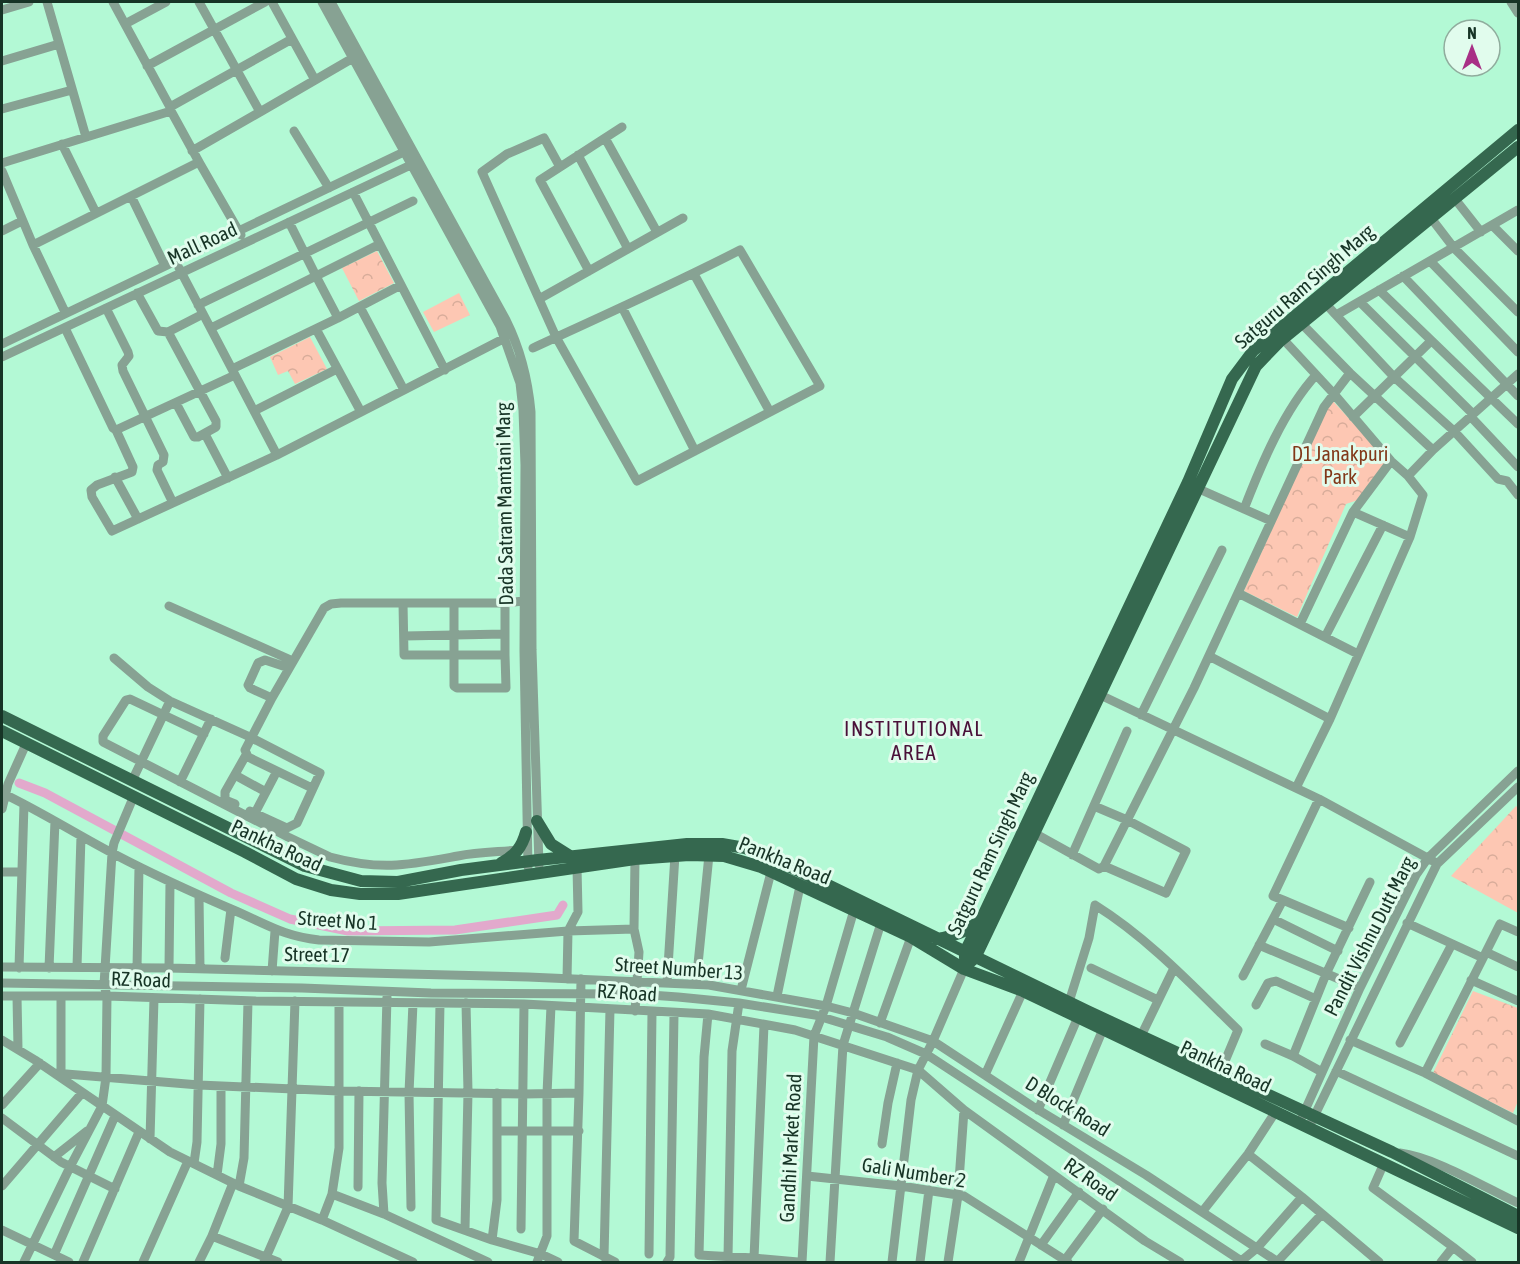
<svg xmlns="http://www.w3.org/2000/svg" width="1520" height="1264" font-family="'Asap Condensed',sans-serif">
  <defs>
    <pattern id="park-crowns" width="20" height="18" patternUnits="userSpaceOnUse" patternTransform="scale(1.5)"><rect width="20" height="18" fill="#fdc7b3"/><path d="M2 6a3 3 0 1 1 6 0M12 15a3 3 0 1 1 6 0" fill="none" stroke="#d8ac9a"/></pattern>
  </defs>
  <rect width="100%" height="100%" fill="#b3f9d5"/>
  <path fill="url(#park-crowns)" d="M377,251l17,32 -35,18 -17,-33z
    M459,293l11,22 -36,17 -11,-20z
    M310,337l17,32 -32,15 -7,-13 -10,4 -8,-18z
    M1333,401l54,59 -29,40 -12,4 -49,113 -53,-26 82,-182z
    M1516,806l2,2v105l-67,-37z
    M1473,991l45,17v93l-5,12 -80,-40z"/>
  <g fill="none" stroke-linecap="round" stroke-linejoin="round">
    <path stroke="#e2a9cc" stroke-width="9" d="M19,783l26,10 186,100 59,26 58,12 107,-1 102,-15 6,-10"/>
    <path stroke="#87a293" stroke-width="9" d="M47,2l39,135
      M113,2l57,105
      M272,2l43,78
      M322,2l178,324 20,57 3,27 2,55 -1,186 4,216
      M331,2l175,318c15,30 22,59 25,92l1,238 7,215
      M1511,2l7,11
      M2,10l27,-8
      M125,24l41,-22
      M2,61l57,-17
      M147,66l118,-64
      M2,109l70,-19
      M171,111l-1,-4 122,-68
      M260,112l93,-54
      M294,131l35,57
      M605,138l52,94
      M62,144l34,69
      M192,151l68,-39 -61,-110
      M578,155l50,94
      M199,162l42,73
      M2,163l169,-52 28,51 -166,83 -31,-74
      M353,192l92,178
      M131,196l34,70
      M1455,199l26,33
      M1431,218l23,30 64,64
      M289,222l27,54 64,-32
      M1492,225l26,26
      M2,231l20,-10
      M33,245l32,67
      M1430,261l88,91
      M179,268l98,187
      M589,271l-49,-91 82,-53
      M694,274l76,138
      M1403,276l115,120
      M1379,290l139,134
      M137,293l21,38 10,1 35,-18
      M539,299l144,-81
      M1360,302l113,112
      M1326,304l9,10h3l180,-104
      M198,305l215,-104
      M360,307l44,83 101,-52
      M622,307l73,144
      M106,308l22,44 1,4 -7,9 1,6 41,84 -1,7 -5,3 -1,5 16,33
      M1335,314l59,63 60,54 44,48 9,2 11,14
      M1302,324l48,49 83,77
      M65,328l48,100 3,2 17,37 -1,5 -35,13 -6,5 1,7 20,34 165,-76 127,-65
      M211,328l105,-52 22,42 63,-33
      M316,329l45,83
      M168,332l48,89v6l-18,10h-4l-18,-34
      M1283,339l51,55 57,67 17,15 15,19 -13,42 -80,182 -34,69
      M2,344l406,-194
      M533,348c69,-32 139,-63 207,-98l80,136 -183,95 -81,-144 -74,-165 25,-18 37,-16 16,29
      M2,357l413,-194
      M232,369l106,-51
      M254,411l83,-42
      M1353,417l78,-76
      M1471,417l47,50
      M116,430l119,-55
      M205,434l23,44
      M1408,476l25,-26 85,-76
      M115,477l23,42
      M1199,489l72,32
      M1244,509c17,-44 40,-99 72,-134
      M1353,512l57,25
      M1238,593l120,61
      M403,603l1,52h101v-52
      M454,603v83l3,2h49l-1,-33
      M169,606l124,55
      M1300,624l53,-112 38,-51
      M404,636l101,-2
      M1325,637l58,-112
      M1209,656l121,63
      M114,658l34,29 22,14 80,36 70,36 -23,50 -10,5 -37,-17
      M1094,692l225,107 114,62
      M272,698l-22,-10 -2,-3 10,-22 7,-3 24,8
      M1141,715l81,-165
      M204,734l-74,-35 -4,1 -23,36v6l185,95 42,20c52,14 78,8 128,-1 20,-4 40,-4 60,-6
      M235,775l31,17
      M132,781l38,-80
      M180,782l31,-63
      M312,788l-64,-31 -3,-7 27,-52 52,-90 7,-4 10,-1h164l18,-2
      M2,793c38,18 74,41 112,61 40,21 82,40 124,58 30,13 46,24 81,28l110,2 139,-11 66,-2 1,-70
      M235,804l-10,-4v-8l21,-37
      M2,809l6,-25 18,-40
      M255,813l22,-42
      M1034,833l65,36 5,-3 62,27 20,-42 -59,-31 -33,-14
      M1072,855l55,-124
      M1104,866l90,-178 130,-281 26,-34
      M2,872h20
      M199,896l1,73
      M1283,900l66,28
      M1273,919l65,32
      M1407,923l76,35 17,-34 18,8
      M634,929l5,23 -4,59
      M1259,945l101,43
      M1486,952l32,15
      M225,958l6,-49
      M2,967l167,1 359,9 181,8 117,21 27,7 80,28 99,65 114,69 132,87
      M77,967l4,-131
      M19,968l5,-164
      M49,968l6,-147
      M137,968l2,-101
      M169,968l1,-86
      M1091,968l67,32
      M272,971l3,-40
      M1243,976l40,-76 -10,-4 46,-97
      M567,979l1,-48 10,-19 -1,-45
      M1471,980l47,21
      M2,983l300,5 129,5 205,1 42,3 61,6 76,12 72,22 39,17 317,208
      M667,983l8,-128
      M696,984l13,-129
      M741,990l30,-118
      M2,996h105l149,5 268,3 184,10 87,16 123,40 46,40 181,131 35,21
      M17,996l1,53
      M61,996v78
      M777,996l23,-110
      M1069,1002l20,-64 6,-33c53,33 98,81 143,125l-18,43
      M440,1003l-4,217 56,20 49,14 17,8
      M1256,1005l12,-22 8,-2 40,18
      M708,1014l-4,43 -5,198 55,3
      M880,1023l31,-86
      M764,1025l-10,233 44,4
      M1141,1036l33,-68
      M2,1040l33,20 135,92 69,34 83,34 91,42
      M1350,1040l75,33 93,48
      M1400,1043l52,-99
      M1265,1044l28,12 29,16
      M1293,1056l33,-82 44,-92
      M1336,1071l182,85
      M54,1073l145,12 140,6 185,3 55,-1 -5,148 41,21
      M1425,1073l58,-115
      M985,1075l38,-84
      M579,1093l2,-114
      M2,1105l38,-42
      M1038,1110l40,-93
      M1302,1117l58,-129 56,-113 12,-17 90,-87
      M2,1118l59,44 54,27
      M1063,1125l40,-96
      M1309,1127l128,-263 81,-77
      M497,1131h82
      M150,1139l4,-141
      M882,1144l6,-41 9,-40
      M1400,1153c34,4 86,35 118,50
      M1248,1154l54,43 77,65
      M54,1157l33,-26
      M194,1163l3,-21 3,-143
      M1386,1165l-2,-2 -11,25 80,59 -12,15
      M217,1175l4,-31v-58
      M807,1176l94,10 63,10 104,66
      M2,1186l80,-93
      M239,1186l5,-28 4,-157
      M358,1187l1,-96
      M332,1194l52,20 104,48
      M411,1207l-2,-114 4,-90
      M1202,1212l46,-58 28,-43
      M384,1214l-2,-31 5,-186
      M322,1220l10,-26 7,-46v-146
      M465,1229l3,-137 -2,-89
      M521,1229l3,-225
      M2,1230l67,32
      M212,1236l21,-53
      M492,1240l5,-40v-107
      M1041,1245l38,-53
      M1453,1247l19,15
      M649,1254l3,-242
      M54,1255l61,-139
      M604,1257l6,-248
      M728,1257l4,-206 7,-48
      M1065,1260l38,-51
      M24,1262l46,-95 32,-61 4,-29 1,-81 -3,-11 8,-132 2,-10 19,-45
      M83,1262l56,-130
      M143,1262l45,-101
      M199,1262l13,-26 66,26
      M264,1262l24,-55 7,-206
      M537,1262l10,-26v-142l4,-88
      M667,1262l3,-5 4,-243
      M802,1262l12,-226 12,-30 28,-96
      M830,1262l13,-217 38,-122
      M892,1262l19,-162 7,-30 15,-29 31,-72
      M920,1262l9,-72
      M948,1262l10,-67 6,-85
      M1019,1262l35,-87
      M1240,1262l17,-14 45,-51
      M1277,1262l45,-48"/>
    <path stroke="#35684f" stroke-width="12" d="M2,716l303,150 56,15 37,1 63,-12 77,-10 149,-16h35l23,4 23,8 319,155 305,141 126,64
      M2,731l243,121 51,27 35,11 29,4h38l237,-35 54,-4 35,1 37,11 150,70 53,32 59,22 495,237
      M537,821l14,23 19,12
      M501,863c14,-7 21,-16 25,-31
      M937,939c17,-3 29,-7 42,-18
      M965,958v-6l16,-32 207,-438 44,-103 21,-28 265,-221
      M969,963l6,-5 281,-592 24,-25 238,-194"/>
  </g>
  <g text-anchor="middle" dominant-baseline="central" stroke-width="6" stroke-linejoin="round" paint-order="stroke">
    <g font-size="20" fill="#173426" stroke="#e1fced">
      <text transform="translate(202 243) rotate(-25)">Mall Road</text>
      <text transform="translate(1304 286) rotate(-41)">Satguru Ram Singh Marg</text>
      <text transform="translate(504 504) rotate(-91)">Dada Satram Mamtani Marg</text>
      <text transform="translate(277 845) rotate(25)">Pankha Road</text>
      <text transform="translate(990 853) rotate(-65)">Satguru Ram Singh Marg</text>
      <text transform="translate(785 860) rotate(22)">Pankha Road</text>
      <text transform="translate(338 920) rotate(4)">Street No 1</text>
      <text transform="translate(1369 936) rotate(-63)">Pandit Vishnu Dutt Marg</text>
      <text transform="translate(317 954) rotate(1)">Street 17</text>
      <text transform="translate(679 968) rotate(4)">Street Number 13</text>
      <text transform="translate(141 979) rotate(2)">RZ Road</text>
      <text transform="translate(627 992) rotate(4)">RZ Road</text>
      <text transform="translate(1226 1066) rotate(25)">Pankha Road</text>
      <text transform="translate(1068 1106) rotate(32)">D Block Road</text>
      <text transform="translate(790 1148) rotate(-87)">Gandhi Market Road</text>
      <text transform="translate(914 1172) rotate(9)">Gali Number 2</text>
      <text transform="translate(1091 1179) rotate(35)">RZ Road</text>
    </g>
    <g font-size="20" fill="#823819" stroke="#e1fced">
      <text x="1340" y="453">D1 Janakpuri<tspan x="1340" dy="23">Park</tspan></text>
    </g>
    <g font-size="21" letter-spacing="1.5" fill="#4a1039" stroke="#e1fced">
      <text x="914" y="728">INSTITUTIONAL<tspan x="914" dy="24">AREA</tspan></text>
    </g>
  </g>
  <rect width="1520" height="1264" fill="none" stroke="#173426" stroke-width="6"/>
  <g transform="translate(1472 48)"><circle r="28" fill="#e1fced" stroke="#90ac9d" stroke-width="1.5"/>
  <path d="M0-4.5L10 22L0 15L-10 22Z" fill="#a83086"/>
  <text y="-9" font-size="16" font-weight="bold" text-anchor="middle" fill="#173426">N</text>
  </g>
</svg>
